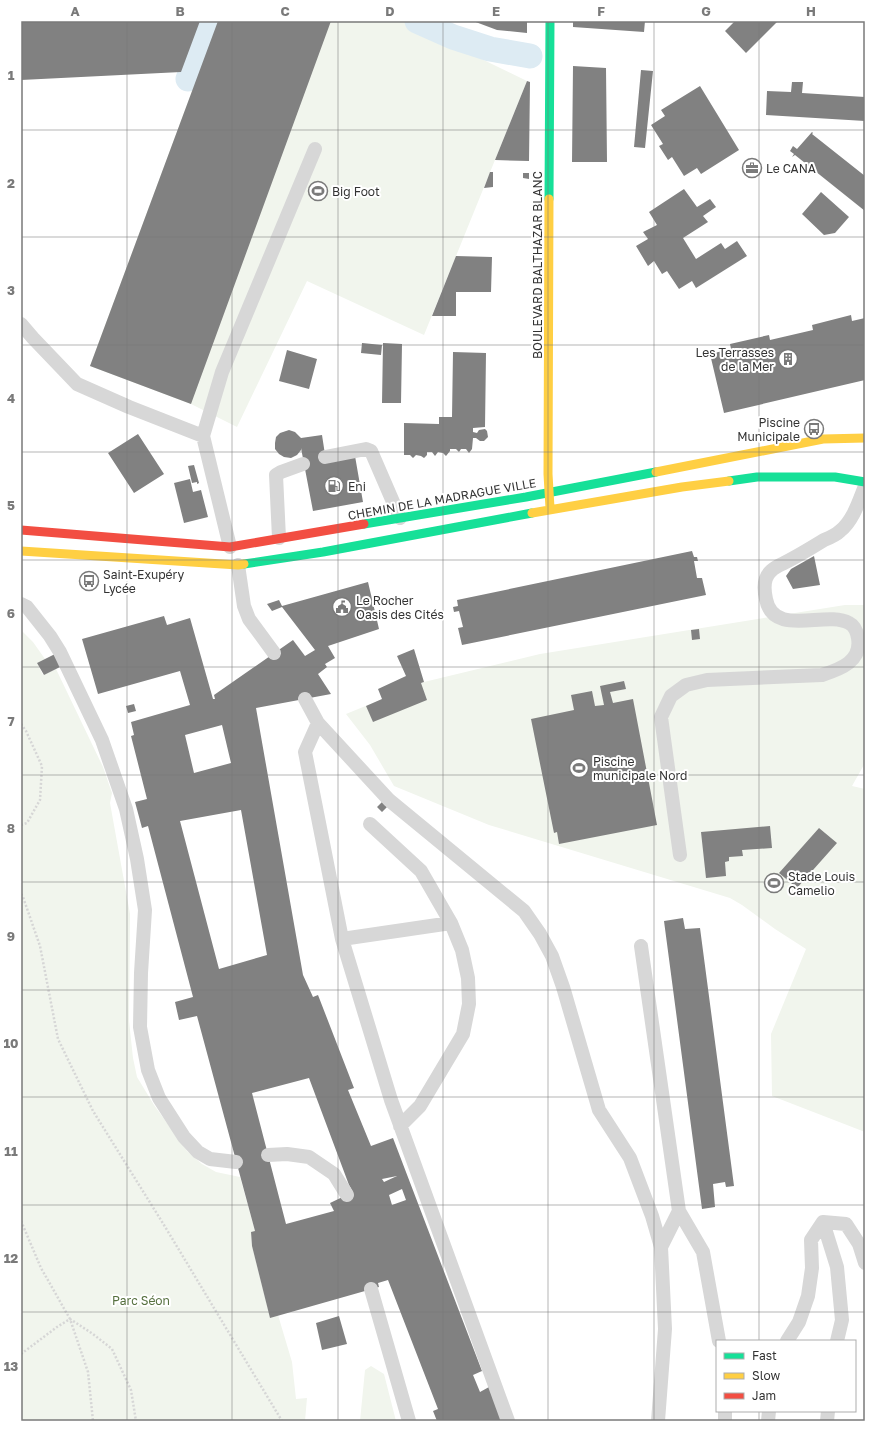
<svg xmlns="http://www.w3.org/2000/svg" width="886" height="1442" font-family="'Golos Text',sans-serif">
  <rect width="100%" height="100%" fill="#fff"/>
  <path fill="#f1f5ed" d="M218,21h185l124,60 -103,254 -117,-54 -70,146 -46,-23 -101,-38z
    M845,605h20v158l-13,23 13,3v343l-93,-36 -1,-62 35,-85 -31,-20 -33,-24 -12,-7 -241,-73 -95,-39 -24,-41 -24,-31 78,-32 116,-28z
    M21,630l12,12 12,17 -8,4 6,12 13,-6 47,98 9,26 -2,10 20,111 -1,107 4,37 4,19 17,28 33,46 15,13 14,8 24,5 15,54 -4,2 1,13 18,71 8,-2 14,47 4,37 11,-1 -2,23h-284z
    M371,1366l13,8 12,47h-36l5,-51z"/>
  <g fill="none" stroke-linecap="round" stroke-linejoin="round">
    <path stroke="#ddebf3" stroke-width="25" d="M417,21l36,16 37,12 40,7
      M188,79l21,-58"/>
  </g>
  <path fill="#818181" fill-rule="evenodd" d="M21,21h179l-19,51 -160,8z
    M218,21h113l-140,383 -101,-38z
    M473,21h54v12l-30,-3z
    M573,21h72l-1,11 -71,-5z
    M735,21h43l-32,32 -21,-22z
    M573,66l33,2 1,94h-35z
    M641,70l12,1 -8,77 -11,-1z
    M527,81l3,1 -1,79 -34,-1z
    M792,82h11l-1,11 63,4v24l-99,-6 1,-24 24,1z
    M700,86l39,64 -38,24 -4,-6 -13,8 -12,-19 -4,3 -9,-14 4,-2 -12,-19 14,-9 -4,-6z
    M812,132l1,1 -1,1 53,42v35l-70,-56 -3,2 2,-3 -4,-3 3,-5 4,3z
    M490,172h3v15l-9,1z
    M523,173h6v6l-6,-1z
    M684,189l13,18 13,-8 6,8 -13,9 5,6 -25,16 13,21 25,-16 4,6 12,-8 10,15 -51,32 -4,-7 -13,8 -12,-18 -5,3 -8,-13 -6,5 -12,-20 12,-7 -5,-7 14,-7 -8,-13z
    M821,192l28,25 -14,16 -11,2 -22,-21z
    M456,256l36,1 -1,35h-35v24h-24z
    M851,315l1,6 13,-3v62l-141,33 -14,-59 21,-5 -1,-5 39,-9 1,5 43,-10 -1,-5z
    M362,343l20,2 -1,10 -20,-2z
    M383,343l19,1 -1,59h-19z
    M287,350l30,9 -8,30 -30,-8z
    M453,352l33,1 -1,74 -12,1v4l4,1 2,-3 6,-1 2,2 1,6 -4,4h-4l-4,-3h-3l-1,11 -3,4 -3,-4h-5l-2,3 -3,-3h-6v2l-4,5 -3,-3 -5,-1 -3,4 -3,-4h-5v3l-3,3 -3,-2 -5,-1 -3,3 -3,-3h-6v-32l35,1v-7h13z
    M289,430l6,2 6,6 21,-3 4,26 29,-5 8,46 -50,9 -12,-63v2l-4,5 -6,3 -7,-1 -5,-3 -4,-5v-6l1,-6 4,-4z
    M138,434l26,40 -30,19 -26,-40z
    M194,465l5,18 -2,1v-2l-5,1 -4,-17z
    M190,479l3,13 8,-2 7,27 -24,6 -10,-40z
    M692,551l2,6h3l1,4h-4l3,17h5l4,17 -244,50 -4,-17 5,-1 -4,-16 -5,1 -1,-5 5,-1 -1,-6z
    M814,556l6,29 -27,4 -7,-13 5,-7z
    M368,582l11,47 -51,17 7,12 -10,6 2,3 -9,7 13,20 -75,14 47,267 10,22 5,-2 36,93 -6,2 23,56 22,-8 89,233 -9,4 7,17 9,-5 13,34h-65l-4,-10 5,-2 -50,-129 -10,3 1,4 -109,31 -18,-72 -1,-14 4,-1 -58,-215 -18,4 -4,-18 18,-5 -45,-171 -6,2 -7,-26 12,-3 -16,-63 3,-1 -3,-13 59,-17 -10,-34 -82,23 -16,-55 82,-23 3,9 23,-7 23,81h2l-1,-4 79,-55 12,16 10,-6 -33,-43 -10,4 -5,-7 12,-4 3,6zM222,725l9,38 -37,10 -9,-38zM241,810l26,145 -48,14 -39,-148zM309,1078l40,107 4,7 -23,11 4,8 -48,13 -34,-131zM397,1176l-13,6 -2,-3zM402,1189l4,11 -14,5 -3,-10z
    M699,629l1,10 -8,1 -1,-10z
    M414,649l10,33 -3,1 6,17 -54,22 -7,-16 16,-7 -4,-10 28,-13 -9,-20z
    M55,654l7,12 -18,9 -7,-12z
    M624,681l2,8 -16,3 3,11 20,-4 24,126 -98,19 -2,-12 -3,1 -23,-114 43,-9 -3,-15 21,-4 3,15 9,-1 -4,-19z
    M134,704l2,7 -8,2 -2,-7z
    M382,802l5,5 -5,5 -5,-5z
    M770,826l2,22 -30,2 1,6 -14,1v4l-4,1 1,14 -20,2 -5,-46z
    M819,828l18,15 -40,45 -18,-15z
    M683,918l2,11 15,-1 34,258 -8,1 -1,-5 -12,2 2,23 -13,2 -38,-288z
    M339,1316l8,28 -25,6 -6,-27z"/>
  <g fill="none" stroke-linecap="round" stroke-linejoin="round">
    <path stroke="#d6d6d6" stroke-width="2.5" stroke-dasharray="2 2" stroke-linecap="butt" d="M21,724l5,7 16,35 -2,34 -13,23 -6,2
      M21,894l2,3 17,49 18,93 35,72 71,114 118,196
      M21,1221l20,47 29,51 18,53 5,49
      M21,1354l36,-27 13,-8 23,15 19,15 19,41 5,31"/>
    <path stroke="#d7d7d7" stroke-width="14" d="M21,324l12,14 44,46 52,23 74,29
      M325,457l41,-8 5,2 29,67
      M279,538l-3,-63 5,-3 22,-8
      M230,547l-27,-111 19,-64 93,-223
      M238,565l6,41 5,13 25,34
      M21,604l6,3 23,29 10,16 42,88 24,69 11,50 8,51 -4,63 -1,54 8,43 11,28 25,39 14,15 12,7 26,3
      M305,699l13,24 71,77 135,111 16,23 12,22 11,31 36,123 31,48 22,58 9,31 4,82 -7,92
      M318,723l-13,29 37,187 49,161 117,321
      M370,824l51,47 30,52 11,27 6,28 1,26 -6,30 -43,72 -20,20
      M680,855l-19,-138 10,-21 15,-11 21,-5 115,-5c19,-6 40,-14 36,-37 -1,-6 -3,-12 -9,-15 -23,-13 -76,15 -83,-24 -2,-9 -3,-21 5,-28 4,-4 9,-6 13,-8 14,-7 27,-15 40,-23 5,-2 12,-5 16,-9 13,-10 19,-30 25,-45
      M342,939l109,-16
      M641,946l38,265 -18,36
      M268,1155l19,-1 22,3 25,17 13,21
      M679,1211l24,41 16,89
      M823,1222l14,45 5,53 -5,21
      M371,1289l38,132
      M787,1341l12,-19 9,-26 4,-28 -1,-28 12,-18 23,2 13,20 6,19
      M725,1411v10
      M768,1421l1,-10
      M827,1421l1,-10"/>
    <path stroke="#16e098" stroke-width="9" d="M549,199l1,-178
      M729,481l28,-4h78l30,5
      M364,524l162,-27 130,-25
      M244,564l79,-12 209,-39"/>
    <path stroke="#ffcf43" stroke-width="9" d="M549,199l-1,275 2,34
      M656,472l167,-33 42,-1
      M532,513l150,-26 47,-6
      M21,551l217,14 6,-1"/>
    <path stroke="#f24e42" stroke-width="9" d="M21,530l209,17 134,-23"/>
  </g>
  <path fill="none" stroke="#7a7a7a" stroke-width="1" stroke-opacity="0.55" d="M127,21v1400M232,21v1400M338,21v1400M443,21v1400M548,21v1400M654,21v1400M759,21v1320M21,130h844M21,237h844M21,345h844M21,452h844M21,560h844M21,667h844M21,775h844M21,882h844M21,990h844M21,1097h844M21,1205h844M21,1312h844M759,1411v10"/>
  <defs>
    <g id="office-ring" transform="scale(1)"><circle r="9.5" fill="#fff" stroke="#7a7a7a" stroke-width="1.5"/><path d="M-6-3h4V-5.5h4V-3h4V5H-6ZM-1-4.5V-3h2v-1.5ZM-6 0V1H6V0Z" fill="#7a7a7a"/></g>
    <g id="stadium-ring" transform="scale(1)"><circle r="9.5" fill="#fff" stroke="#7a7a7a" stroke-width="1.5"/><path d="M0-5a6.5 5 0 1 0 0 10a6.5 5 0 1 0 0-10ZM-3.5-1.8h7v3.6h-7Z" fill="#7a7a7a"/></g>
    <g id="building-ring" transform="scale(1)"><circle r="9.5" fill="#fff" stroke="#7a7a7a" stroke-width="1.5"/><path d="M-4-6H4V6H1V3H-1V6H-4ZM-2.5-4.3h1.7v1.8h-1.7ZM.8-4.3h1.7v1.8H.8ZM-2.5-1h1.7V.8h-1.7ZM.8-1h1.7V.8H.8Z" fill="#7a7a7a"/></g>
    <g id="bus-ring" transform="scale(1)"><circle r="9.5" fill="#fff" stroke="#7a7a7a" stroke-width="1.5"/><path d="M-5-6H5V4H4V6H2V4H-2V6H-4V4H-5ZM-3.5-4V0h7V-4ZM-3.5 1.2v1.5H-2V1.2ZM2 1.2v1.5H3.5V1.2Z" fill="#7a7a7a"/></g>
    <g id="fuel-ring" transform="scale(1)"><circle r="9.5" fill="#fff" stroke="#7a7a7a" stroke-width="1.5"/><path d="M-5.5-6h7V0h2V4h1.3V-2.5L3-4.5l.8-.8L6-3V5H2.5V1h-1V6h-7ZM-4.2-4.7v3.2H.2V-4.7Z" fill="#7a7a7a"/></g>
    <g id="civic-ring" transform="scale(1)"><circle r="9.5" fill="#fff" stroke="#7a7a7a" stroke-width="1.5"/><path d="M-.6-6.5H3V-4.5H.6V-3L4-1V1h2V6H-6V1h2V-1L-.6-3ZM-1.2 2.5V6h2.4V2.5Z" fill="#7a7a7a"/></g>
  </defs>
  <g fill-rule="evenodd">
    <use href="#office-ring" x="752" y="168"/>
    <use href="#stadium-ring" x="318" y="191"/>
    <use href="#building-ring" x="788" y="359"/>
    <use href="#bus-ring" x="814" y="429"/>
    <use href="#fuel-ring" x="334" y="486"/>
    <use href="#bus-ring" x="89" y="581"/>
    <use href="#civic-ring" x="342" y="607"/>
    <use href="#stadium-ring" x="579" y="768"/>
    <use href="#stadium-ring" x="774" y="883"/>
  </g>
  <g text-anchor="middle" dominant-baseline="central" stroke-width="4" stroke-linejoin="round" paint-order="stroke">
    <g font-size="12" fill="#333" stroke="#fff" text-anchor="start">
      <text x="766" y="168">Le CANA</text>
      <text x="332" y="191">Big Foot</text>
      <text x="774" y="352" text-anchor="end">Les Terrasses<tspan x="774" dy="14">de la Mer</tspan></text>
      <text x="800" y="422" text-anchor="end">Piscine<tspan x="800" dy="14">Municipale</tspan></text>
      <text x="348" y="486">Eni</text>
      <text x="103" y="574">Saint-Exupéry<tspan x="103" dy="14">Lycée</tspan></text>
      <text x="356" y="600">Le Rocher<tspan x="356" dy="14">Oasis des Cités</tspan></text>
      <text x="593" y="761">Piscine<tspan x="593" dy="14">municipale Nord</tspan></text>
      <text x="788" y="876">Stade Louis<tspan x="788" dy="14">Camelio</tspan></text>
    </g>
    <g font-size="12" fill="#333" stroke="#fff">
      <text transform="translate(537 265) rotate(-90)">BOULEVARD BALTHAZAR BLANC</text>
      <text transform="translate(442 499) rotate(-10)">CHEMIN DE LA MADRAGUE VILLE</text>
    </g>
    <g font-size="12" fill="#56703f" stroke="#fff">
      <text x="141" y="1300">Parc Séon</text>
    </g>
  </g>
  <rect width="886" height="1442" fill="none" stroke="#ffffff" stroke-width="44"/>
  <rect x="716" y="1340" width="140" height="72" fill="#ffffff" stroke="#adadad"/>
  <rect x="724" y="1353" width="20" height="6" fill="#16e098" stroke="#adadad"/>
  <text x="752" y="1360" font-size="12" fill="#333333">Fast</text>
  <rect x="724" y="1373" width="20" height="6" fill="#ffcf43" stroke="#adadad"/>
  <text x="752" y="1380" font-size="12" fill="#333333">Slow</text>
  <rect x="724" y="1393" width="20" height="6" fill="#f24e42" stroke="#adadad"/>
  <text x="752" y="1400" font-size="12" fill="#333333">Jam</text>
  <rect x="22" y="22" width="842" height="1398" fill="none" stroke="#7a7a7a" stroke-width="1.5"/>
  <g font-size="13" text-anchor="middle" font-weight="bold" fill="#7a7a7a">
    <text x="75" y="16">A</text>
    <text x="180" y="16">B</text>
    <text x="285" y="16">C</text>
    <text x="390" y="16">D</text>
    <text x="496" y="16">E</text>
    <text x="601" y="16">F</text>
    <text x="706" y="16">G</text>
    <text x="811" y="16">H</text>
    <text x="11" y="80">1</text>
    <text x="11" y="188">2</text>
    <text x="11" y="295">3</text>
    <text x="11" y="403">4</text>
    <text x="11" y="510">5</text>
    <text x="11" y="618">6</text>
    <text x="11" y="726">7</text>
    <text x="11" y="833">8</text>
    <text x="11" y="941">9</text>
    <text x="11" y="1048">10</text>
    <text x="11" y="1156">11</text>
    <text x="11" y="1263">12</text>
    <text x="11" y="1371">13</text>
  </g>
</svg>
